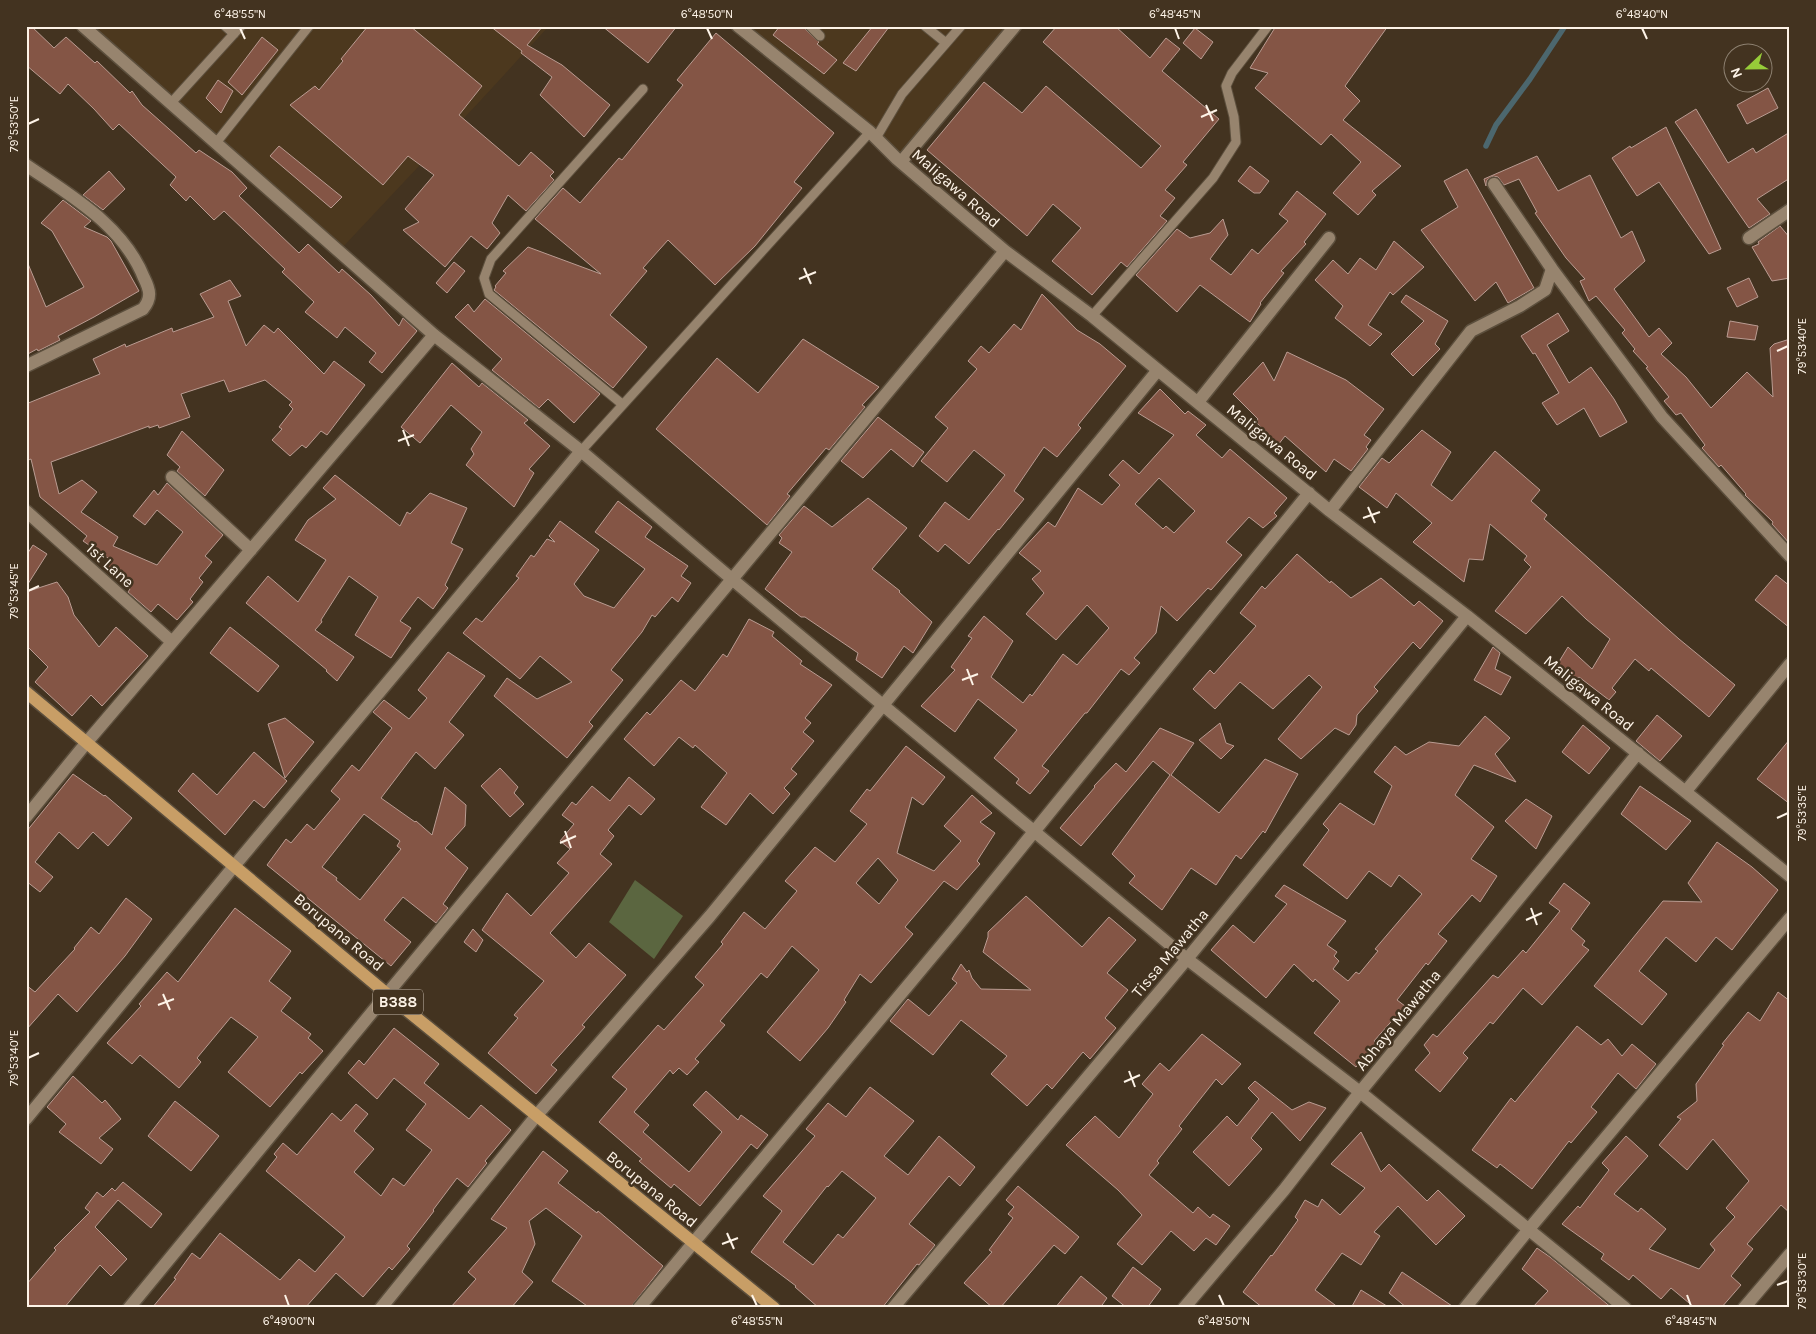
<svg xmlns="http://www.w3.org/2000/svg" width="1816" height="1334" font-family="Karla,sans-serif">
  <rect width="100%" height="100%" fill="#433320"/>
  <path fill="#4c381e" d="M91,26h458l-68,74 -140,149z
    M738,26h278l-119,133z"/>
  <path fill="#5b6640" d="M635,880l48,36 -29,43 -45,-37z"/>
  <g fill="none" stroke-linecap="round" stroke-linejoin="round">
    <path stroke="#4c676e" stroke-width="5.5" d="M1486,146l10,-21 34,-46 35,-53"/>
  </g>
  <path fill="#845545" stroke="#ba9c92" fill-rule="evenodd" d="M26,26h5l23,22 12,-11 29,26 2,-2 33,32 2,-2 10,14 54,48 3,-3 33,22 15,16 -8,8 60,57 9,-9 31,29 3,-4 29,26 28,31 4,-8 14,13 -35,42 -13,-11 7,-9 -31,-26 -8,11 -32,-26 9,-10 -32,-30 3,-3 -61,-58 -10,9 -24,-24 -4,5 -16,-16 6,-8 -57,-53 -6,6 -19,-21 -26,-25 -8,10 -34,-29z
    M368,26h42l72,60 -23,29 60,51 12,-14 23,20 -4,4 4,4 -28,31 -18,-16 -16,28 8,10 -13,16 -16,-13 -26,31 -42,-37 16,-8 -14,-13 29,-34 -26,-19 -25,29 -93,-80 25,-19 4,4 24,-29 -2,-2z
    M490,26h53l-16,19 35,20 48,40 -26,32 -44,-42 12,-18 -31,-24 1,-2z
    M602,26h75l-29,37z
    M780,26h24l2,4 13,12 -2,2 20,16 -13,14 -51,-39z
    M873,26l16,1 -33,44 -13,-8z
    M1057,26h58l35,32 16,-20 14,11 -18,22 57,48 -36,43 4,3 -22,25 10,8 -15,18 7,5 -40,46 -6,-5 -29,33 -40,-34 29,-33 -28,-24 -26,32 -100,-86 57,-68 38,31 24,-27 95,82 20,-22 -118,-104z
    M1276,26h112l-43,60 15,15 -17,19 58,46 -29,25 4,4 -18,20 -25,-22 28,-31 -30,-28 -10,11 -66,-57 13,-15 -18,-5z
    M1195,28l18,14 -12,17 -18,-16z
    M716,33l118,100 -40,49 8,6 -47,58 -40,39 -47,-45 -25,28 4,3 -37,44 37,32 -34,41 -119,-98 2,-3 -1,-1 11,-13 -3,-2 25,-24 73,27 -66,-55 28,-31 17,15 39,-45 3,2 61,-75 -6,-5z
    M262,37l16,13 -36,45 -14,-13z
    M218,80l15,11 -12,22 -15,-15z
    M1768,88l10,20 -31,16 -10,-19z
    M1696,109l32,54 25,-15 3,5 34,-21v46l-33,21 13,15 -21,14 -74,-106z
    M1666,127l55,122 -12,5 -50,-72 -22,14 -25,-38 18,-12 1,2z
    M279,146l63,51 -11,11 -61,-52z
    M1537,156l21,35 32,-16 31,63 11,-7 13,30 -31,28 35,48 10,-9 13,15 -11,11 25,23 25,31 36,-36 26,25 -3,-49 4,-4 16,-5v205l-18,-20 1,-2 -28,-27 1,-1 -25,-29 -2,2 -17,-19 3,-3 -24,-32 -5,2 -12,-14 5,-4 -23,-29 2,-1 -15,-16 2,-2 -13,-16 3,-3 -29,-34 -7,5 -9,-20 5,-2 -19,-21 -31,-45 2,-1 -18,-33 -15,6 -6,-8 -5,-1 -6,4 -1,6 -2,-7z
    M1250,166l19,15 -9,12h-6l-16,-12z
    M1467,169l67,119 -26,15 -12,-21 -21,19 -54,-71 37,-23 -14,-26z
    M109,171l16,18 -22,21 -20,-15z
    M1297,191l29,23 -22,28 2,2 -25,27 3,2 -24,30 1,1 -11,18 -50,-37 -23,27 -41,-37 41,-46 13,9 20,-5 13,-14 5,16 -18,24 21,16 21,-26 6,5 30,-33 -9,-7z
    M63,200l28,21 -7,6 23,10 4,4 28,50 -45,26 -36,19 2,4 -22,11 -1,-2 -11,6v-96l20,48 38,-20 -32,-56 -11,-8z
    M1780,226l10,12v40l-18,3 -20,-34 7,-3 -1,-2z
    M1394,241l30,26 -31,28 -3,-3 -22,33 14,9 -12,12 -35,-28 8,-12 -28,-26 18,-20 15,14 12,-16 16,12z
    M454,262l11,9 -18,22 -11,-10z
    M1749,278l9,19 -21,10 -10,-19z
    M230,280l11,16 -13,5 18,45 18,-21 10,8 4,-5 46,46 10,-13 31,24 -38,50 -6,-4 -15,17 -4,-3 -12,11 -18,-16 10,-11 -3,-2 14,-18 -4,-4 3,-3 -27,-22 -36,12 -5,-12 -43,14 9,23 -31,11 -1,-3 -9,3v-2l-98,36 8,32 23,-14 15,12 -16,20 37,25 -5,9 44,19 26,-33 -26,-22 -12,15 -12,-9 21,-26 4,5 9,-12 56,52 -18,21 7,6 -13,16 4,4 -13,17 3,3 -16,18 -19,-16 -7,8 -23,-20 2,-3 -27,-24 8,-5 -28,-19 4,-5 -47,-39 -9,-38 -5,2v-57l74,-30 -7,-15 32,-15 1,3 46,-19 1,4 41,-15 -14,-23z
    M1042,294l35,36 23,14 26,22 -48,59 3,3 -24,29 -13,-10 -30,44 10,8 -25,31 -1,-1 -29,35 -24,-20 -7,8 -19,-16 26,-34 24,18 36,-45 -31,-25 -27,32 -26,-21 27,-33 -13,-11 42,-48 -9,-8 13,-15 8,7 25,-29 7,6z
    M1406,295l42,26 -13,23 5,5 -27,27 -22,-22 33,-33 -23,-19z
    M485,299l115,95 -26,29 -26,-24 -9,9 -47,-38 10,-11 -47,-42 13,-13 6,8z
    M1558,313l11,18 -22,14 22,38 22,-16 23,32 13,23 -27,15 -16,-29 -27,17 -15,-22 17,-10 -24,-40 -2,1 -12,-18z
    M1730,321l28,5 -3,14 -28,-3z
    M803,339l76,48 -17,18 3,2 -36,43 -3,-2 -39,46 3,2 -23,29 -111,-96 61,-71 41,35z
    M1287,352l59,28 38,29 -20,26 7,5 -5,7 2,2 -17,22 -17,-12 -8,13 -41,-36 -7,9 -22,-23 2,-3 -25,-25 30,-32 11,19z
    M452,363l27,24 3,-4 46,37 -4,3 26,23 -21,23 5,4 -20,34 -48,-42 8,-11 -3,-5 11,-17 -31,-27 -31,38 -19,-16z
    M1160,389l25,25 3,-3 18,14 -10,10 26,23 8,-9 57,49 -13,15 3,3 -14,12 -14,-11 -23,25 16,13 -31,35 -3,-2 -31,33 -16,-15 -5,27 -22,25 6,5 -11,12 -8,-6 -34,44h-2l-43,53 7,5 -19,23 -14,-11 3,-4 -25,-21 23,-28 -39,-31 -23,33 -34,-26 34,-36 -4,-3 21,-29 -4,-2 16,-20 29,25 -22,36 32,26 7,-9 2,2 31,-42 14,11 32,-37 -22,-23 -31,35 -30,-26 18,-21 -12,-14 9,-8 -22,-18 29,-31 7,5 23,-39 24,17 18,-20 -11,-10 14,-15 16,14 35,-39 -36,-22zM1159,478l36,33 -21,22 -8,-7 -3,3 -28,-25z
    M878,417l46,35 -11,15 -22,-18 -28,29 -22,-17z
    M1422,430l29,22 -20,33 21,16 43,-50 45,39 -9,11 16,14 -3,4 135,120 56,46 -26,32 -58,-49 -2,3 -14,-12 -23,29 4,4 -7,8 -30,-23 -4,3 -18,-15 11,-18 24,22 18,-30 -24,-20 -24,-23 -36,38 -31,-23 36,-44 -7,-7 3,-4 -37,-32 -7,36 -14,-1 -5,23 -51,-40 19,-19 -36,-30 -9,15 -28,-21 23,-29 7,5z
    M182,431l42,39 -19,26 -28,-25 3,-4 -13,-12z
    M335,475l65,51 7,-14 3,2 20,-21 37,15 -16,35 12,6 -18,36 3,3 -15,21 -15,-12 -18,24 11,7 -20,30 -36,-23 23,-38 -29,-21 -28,44 1,2 -7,8 39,27 -17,24 -11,-10 1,-1 -81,-67 22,-27 30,26 28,-42 -31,-20 13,-20 28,-21 -13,-11z
    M868,498l39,30 -35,41 28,22 -1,1 33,30 -19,31 -9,-7 -22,32 -26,-18 2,-7 -53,-36h-4l-36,-28 27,-37 -13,-9 3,-5 -3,-3 25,-29 28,21z
    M618,501l34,26 -7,10 43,29 -7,10 10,7 -13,19 -6,-5 -17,20 -3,-2 -10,17 -31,38 12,10 -34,42 4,4 -26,32 -73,-62 13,-18 30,21 35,-17 -32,-26 -20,23 -57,-46 13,-15 6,4 37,-44 -3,-2 15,-21 3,2 13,-18 8,3 -6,-6 11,-15 39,29 -25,34 10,12 30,12 31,-39 -50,-37z
    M33,545l14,9 -21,33v-31z
    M1297,554l33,29 1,-2 20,17 30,-20 33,28 5,-5 24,20 -23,28 -7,-7 -39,45 4,4 -21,24 -1,10 -7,10 -14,-7 -34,31 -23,-20 44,-52 -13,-12 -36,34 -33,-27 -25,27 -22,-20 17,-19 4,4 42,-48 -16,-13 22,-27 3,3z
    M1776,575l14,11v42l-35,-28z
    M57,582l11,15 6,18 25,32 17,-20 32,29 -46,50 -11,-11 -19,21 -37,-34 13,-15 -22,-22v-53z
    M749,619l25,13 -2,4 30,25 -2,3 32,21 -27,33 6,5 -8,9 11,9 -23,28 6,5 -13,14 6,6 -17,20 -23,-21 -24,32 -25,-18 26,-34 -32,-28 -2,3 -14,-11 -25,29 -30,-27 23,-27 3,3 31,-35 14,11 28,-37 4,3z
    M230,627l49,39 -21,26 -48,-39z
    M1493,647l7,6 -5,16 16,8 -10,18 -27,-15z
    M448,652l37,24 -36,46 15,13 -29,34 -19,-17 -35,46 34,24 1,-1 16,14 13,-48 21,18 -1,21 -20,22 23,20 -25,36 5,4 -12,15 -33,-26 -19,23 27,22 -20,24 -124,-101 19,-26 5,4 16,-19 7,6 26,-31 -9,-8 21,-26 7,6 33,-43 -19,-16 11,-12 25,19 18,-21 -9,-8zM364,814l36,27 -3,5 4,3 -41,51 -24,-20 1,-2 -15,-11z
    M1657,715l25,21 -22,25 -24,-20z
    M1485,716l25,22 -15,16 21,28 -42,-17 -19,30 39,32 -23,32 26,17 -17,26 -8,-7 -34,39 9,7 -19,24 -2,-2 -29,37 8,6 -31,35 2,2 -20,24 -42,-34 26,-32 -25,-22 -2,3 -19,-18 -28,34 -55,-48 22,-25 21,18 33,-39 -12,-8 9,-11 62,36 -19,24 10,7 -3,4 5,5 -6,8 15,12 8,-9 3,2 19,-23 -3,-2 47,-55 -23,-19 -8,12 -22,-16 -22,28 -44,-34 26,-35 -6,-6 17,-21 34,22 18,-39 -18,-14 21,-26 11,9 23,-13 30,4z
    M285,718l29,24 -29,36 -17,-54z
    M1220,723l6,20 8,3 -13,13 -22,-19z
    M1583,725l27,23 -21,26 -27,-22z
    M1160,728l34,15 -23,32 48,38 46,-54 33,15 -33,59 -2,-2 -22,28 -5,-4 -20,30 -25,-17 -29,42 -33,-27 6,-7 -23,-22 58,-79 -17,-14 -72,85 -21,-18 35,-41 -1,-1 22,-23 10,9z
    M1790,739v65l-33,-25z
    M906,746l39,31 -22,28 -11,-8 -15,56 37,18 27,-30 -17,-15 28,-31 20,18 -12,9 15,11 -18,28 3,3 -23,26 -13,-9 -39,46 8,7 -42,49 -11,-9 -16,26 2,2 -18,26 -28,33 -33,-29 52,-62 -27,-24 -25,32 -6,-5 -41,48 5,4 -30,34 4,3 -12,13 -8,-7 -6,6 -3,-4 -36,42 15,13 -6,7 46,40 33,-40 -29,-27 13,-14 32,29 3,-5 27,20 -11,14 -6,-5 -51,62 -26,-22 -3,4 -32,-27 3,-2 -43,-37 28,-33 -15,-12 46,-52 6,5 40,-45 -9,-8 28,-33 -2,-2 23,-30 21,17 32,-38 -12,-10 30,-34 20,15 32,-38 -17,-13 17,-22 3,2zM878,858l20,22 -19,24 -23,-21z
    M254,752l33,29 -23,27 -10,-8 -29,35 -47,-44 15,-18 24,22z
    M500,768l18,19 -4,6 10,11 -14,13 -29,-31z
    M73,774l31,22 1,-1 27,23 -24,28 -15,-14 -15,17 -19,-17 -24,30 18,15 -13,15 -14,-11v-49z
    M629,777l26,22 -14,16 -12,-10 -21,25 6,6 -14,18 12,10 -62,69 26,25 13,-15 37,32 -44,50 3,2 -34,38 6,5 -21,24 -48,-41 30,-35 -4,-3 30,-34 -62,-51 25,-37 24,23 38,-43 -12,-10 13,-14 -10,-8 14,-17 -12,-9 10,-13 4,3 16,-19 18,15z
    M1640,786l51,35 -25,29 -45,-36z
    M1526,799l26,17 -16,33 -31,-28z
    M1717,842l35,25 26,23 -46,60 -16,-13 -20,25 -30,-25 -27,34 28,23 -25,31 -48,-39 69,-85 39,1 -14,-19z
    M1564,883l26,20 -19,26 14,12 -3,4 7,5 -47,55 -19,-17 -30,36 -3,-2 -27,31 5,5 -28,34 -25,-22 15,-17 -6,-8 9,-11 4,3 56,-62 5,3 25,-28 3,3 34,-42 -11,-8z
    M1026,896l56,51 27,-30 27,23 -29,33 21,17 -23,28 11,10 -26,31 -7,-7 -31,37 -5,-5 -20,22 -36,-32 16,-18 -46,-36 -28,35 -43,-34 18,-22 21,17 28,-33 -5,-4 9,-15 6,8 2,-2 3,8 9,11 50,1 -48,-38 5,-15v-5z
    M126,898l26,21 -27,37 -48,56 -19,-18 -32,36v-45l9,7 40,-43 -1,-1 17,-21 8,7z
    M235,908l56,43 -22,30 22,17 -10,13 30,23 -3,4 15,13 -21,23 -2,-2 -30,35 -42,-35 30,-35 -27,-20 -34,41 4,4 -22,26 -39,-33 -8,9 -25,-21 34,-37 -2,-2 28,-32 11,10z
    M473,929l10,11 -7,12 -12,-10z
    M1778,992l12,9v212l-9,-8 -34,39 6,5 -22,27 10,9 -20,23h-26l-24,-20 -10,11 -28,-24 -4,5 -28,-21 3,-5 -42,-30 16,-18 2,2 29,-38 -7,-7 24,-27 22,20 -34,38 24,18 3,-4 25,21 -17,20 50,20 16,-19 -5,-6 25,-27 -9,-9 23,-27 -36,-42 -26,31 -28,-25 22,-26 -4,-2 20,-16 -1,-17 28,-39 -2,-1 26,-32 12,9z
    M1577,1026l24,19 7,-6 14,17 10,-12 24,20 -20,25 -18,-16 -27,34 6,5 -26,31 -2,-2 -37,48 -32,-25 -3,4 -25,-18 39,-52 4,4z
    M394,1028l45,36 -15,19 45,36 12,-14 30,25 -26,31 2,2 -19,24 -11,-9 -24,32 1,1 -27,35 3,3 -18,21 -3,-3 -26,30 -27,-24 -31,35h-153l24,-29 -2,-1 18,-25 8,6 20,-26 60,47 19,-21 16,13 30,-35 -79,-66 11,-14 -3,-3 9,-11 14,12 35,-42 9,8 15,-17 12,10 -14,17 20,18 -20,23 27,24 12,-18 11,8 28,-36 -26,-20 20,-26 -32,-26 -17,21 -29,-26 11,-13 5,5z
    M1202,1034l39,30 -19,21 -6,-6 -37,47 3,3 -25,32 2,2 -10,12 44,38 5,-6 12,11 3,-4 17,12 -14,19 -10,-7 -12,13 -23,-20 -29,34 -25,-21 25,-29 -24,-25 -52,-45 29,-29 24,22 34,-44 -11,-10 18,-21 9,8z
    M73,1076l29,27 3,-3 16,19 -22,19 14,11 -12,15 -42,-32 7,-8 -19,-17z
    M1255,1081l37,29 17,-8 17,6 -26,33 -28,-29 -21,26 11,11 -33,37 -36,-34 34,-36 10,10 22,-27 -11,-11z
    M870,1087l44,34 -30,35 24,19 31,-39 36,31 -15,19 -11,-10 -40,48 26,21 -16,20 -2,-1 -35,44h-63l-24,-21 1,-1 -45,-34 31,-41 -19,-15 52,-60 -9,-7 22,-26 18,14zM842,1171l34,27 -33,40 -5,-4 -25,31 -30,-23 44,-56 1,1z
    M175,1101l44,35 -28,35 -43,-35z
    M1361,1132l20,40 8,-8 38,37 11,-11 27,26 -29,29 -38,-39 -24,26 6,4 -19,29 -19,-12 -27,37 24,18h-76l-20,-16 28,-37 1,1 26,-36 -3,-3 10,-17 13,7 4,-8 18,16 25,-27 -34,-24z
    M543,1151l25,20 -10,12 39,30 1,-2 65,55 -33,42h-40l-38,-27 30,-45 -36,-28 -17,13 6,23 -13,28 11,10 -22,26h-61l26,-29 -8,-7 39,-44 -16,-9z
    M123,1182l39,32 -11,14 -33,-28 -23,27 32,32 -16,17 -11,-11 -36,43h-38v-23l30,-35 -2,-2 36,-36 -5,-4 12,-16 6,5 9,-9 3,3z
    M1018,1186l61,51 -14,17 -11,-9 -54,63h-7l-29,-25 28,-31 -3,-2 24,-32 -5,-4 6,-7 -8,-7z
    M1537,1248l13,9 62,51h-80l16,-17 -26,-22z
    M1133,1267l28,22 -14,19h-20l-15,-12z
    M1402,1272l53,36h-48l-18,-15z
    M1081,1276l26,22 -7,10h-45z
    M1361,1290l29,18h-39z"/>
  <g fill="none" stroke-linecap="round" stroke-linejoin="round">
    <g stroke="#5c4f3d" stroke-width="11">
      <path id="service" d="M225,26l9,8
        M810,26l10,10
        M925,26l21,17
        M171,103l70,-77
        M876,138l26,-44 59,-68
        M216,143l93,-117
        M1092,316l121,-138 23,-36 -2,-25 -8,-31 6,-13 36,-47
        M622,404l-133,-110 -5,-16 7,-19 152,-170
        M581,451l289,-319"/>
    </g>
    <g stroke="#5c4f3d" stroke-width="15">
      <path id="minor" d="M83,26l351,309 147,116 152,129 454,379 173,133 265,216
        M738,26l132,106 27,27 108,92 87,65 238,195 137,105 323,260
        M901,162l114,-136
        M26,165c45,31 97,60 118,113 6,12 8,20 -1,31l-117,57
        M1494,184l58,85 110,148 128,139
        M1749,238l41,-28
        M1198,402l131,-164
        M172,477l79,73
        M26,511l146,131
        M1330,511l141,-180 49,-25 25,-16 7,-21
        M1686,791l104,-127
        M26,817l61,-75 347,-407
        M26,1119l209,-254 346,-414
        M129,1308l258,-314 618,-743
        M381,1308l156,-193 173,-199 448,-546
        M639,1308l316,-379 354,-436
        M893,1308l294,-349 280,-343
        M1184,1308l100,-118 76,-98 278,-339
        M1465,1308l64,-79 261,-311
        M1744,1308l46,-54"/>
    </g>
    <g stroke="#5c4f3d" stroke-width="15">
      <path id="primary" d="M26,692l361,302 387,314"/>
    </g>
    <use href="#service" stroke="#97846e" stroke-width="9"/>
    <use href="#minor" stroke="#97846e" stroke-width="12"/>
    <use href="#primary" stroke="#c89e66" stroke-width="12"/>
  </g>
  <path fill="none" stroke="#fdf3e7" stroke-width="2" d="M240,28l5,11M707,28l5,11M1175,28l4,11M1642,28l5,11M1206,105l7,16M1201,117l16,-7M28,124l11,-5M804,268l7,16M799,279l17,-7M1777,351l11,-5M403,430l6,16M398,441l16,-6M1368,507l7,16M1363,518l17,-6M28,591l11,-5M967,669l6,16M962,680l16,-6M1777,818l11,-5M565,831l6,17M560,843l16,-7M1531,908l6,17M1526,920l16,-7M163,994l7,16M158,1005l16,-6M28,1058l11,-5M1129,1071l6,16M1124,1082l16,-7M727,1233l7,16M722,1244l16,-6M1777,1285l11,-4M285,1295l4,11M752,1295l5,11M1219,1295l5,11M1687,1295l4,11"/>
  <g text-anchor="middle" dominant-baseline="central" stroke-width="5" stroke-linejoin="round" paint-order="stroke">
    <rect fill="#433320" stroke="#c5b9ab" stroke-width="1" x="373" y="989.5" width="50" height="25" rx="4"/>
    <g font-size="15" font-weight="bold" fill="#fdf3e7">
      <text x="398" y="1002">B388</text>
    </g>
    <g font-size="16" fill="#fdf3e7" stroke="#433320">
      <text transform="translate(956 188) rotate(41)">Maligawa Road</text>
      <text transform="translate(1272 442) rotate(39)">Maligawa Road</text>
      <text transform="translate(110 565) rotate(42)">1st Lane</text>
      <text transform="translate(1589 693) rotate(39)">Maligawa Road</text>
      <text transform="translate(339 932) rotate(40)">Borupana Road</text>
      <text transform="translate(1170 953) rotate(-50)">Tissa Mawatha</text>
      <text transform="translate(1398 1020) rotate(-51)">Abhaya Mawatha</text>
      <text transform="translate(652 1189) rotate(39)">Borupana Road</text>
    </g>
  </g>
  <rect width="1816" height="1334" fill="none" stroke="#433320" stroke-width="55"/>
  <g transform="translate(1748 68) rotate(248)"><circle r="24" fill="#433320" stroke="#8d8070"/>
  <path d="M0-4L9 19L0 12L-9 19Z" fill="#97cc39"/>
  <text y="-8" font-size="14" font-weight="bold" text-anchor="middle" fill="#fdf3e7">N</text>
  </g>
  <rect x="28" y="28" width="1760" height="1278" fill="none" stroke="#fdf3e7" stroke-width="2"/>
  <g font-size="12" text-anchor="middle" fill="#fdf3e7">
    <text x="240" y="18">6°48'55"N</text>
    <text x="707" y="18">6°48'50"N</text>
    <text x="1175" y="18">6°48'45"N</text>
    <text x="1642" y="18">6°48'40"N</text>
    <text transform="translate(14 124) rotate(-90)" y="4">79°53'50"E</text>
    <text transform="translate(1802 346) rotate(-90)" y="4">79°53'40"E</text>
    <text transform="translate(14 591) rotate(-90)" y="4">79°53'45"E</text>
    <text transform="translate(1802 813) rotate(-90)" y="4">79°53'35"E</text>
    <text transform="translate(14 1058) rotate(-90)" y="4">79°53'40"E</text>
    <text transform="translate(1802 1281) rotate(-90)" y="4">79°53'30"E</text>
    <text x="289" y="1325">6°49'00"N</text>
    <text x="757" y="1325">6°48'55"N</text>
    <text x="1224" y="1325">6°48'50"N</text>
    <text x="1691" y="1325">6°48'45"N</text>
  </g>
</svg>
